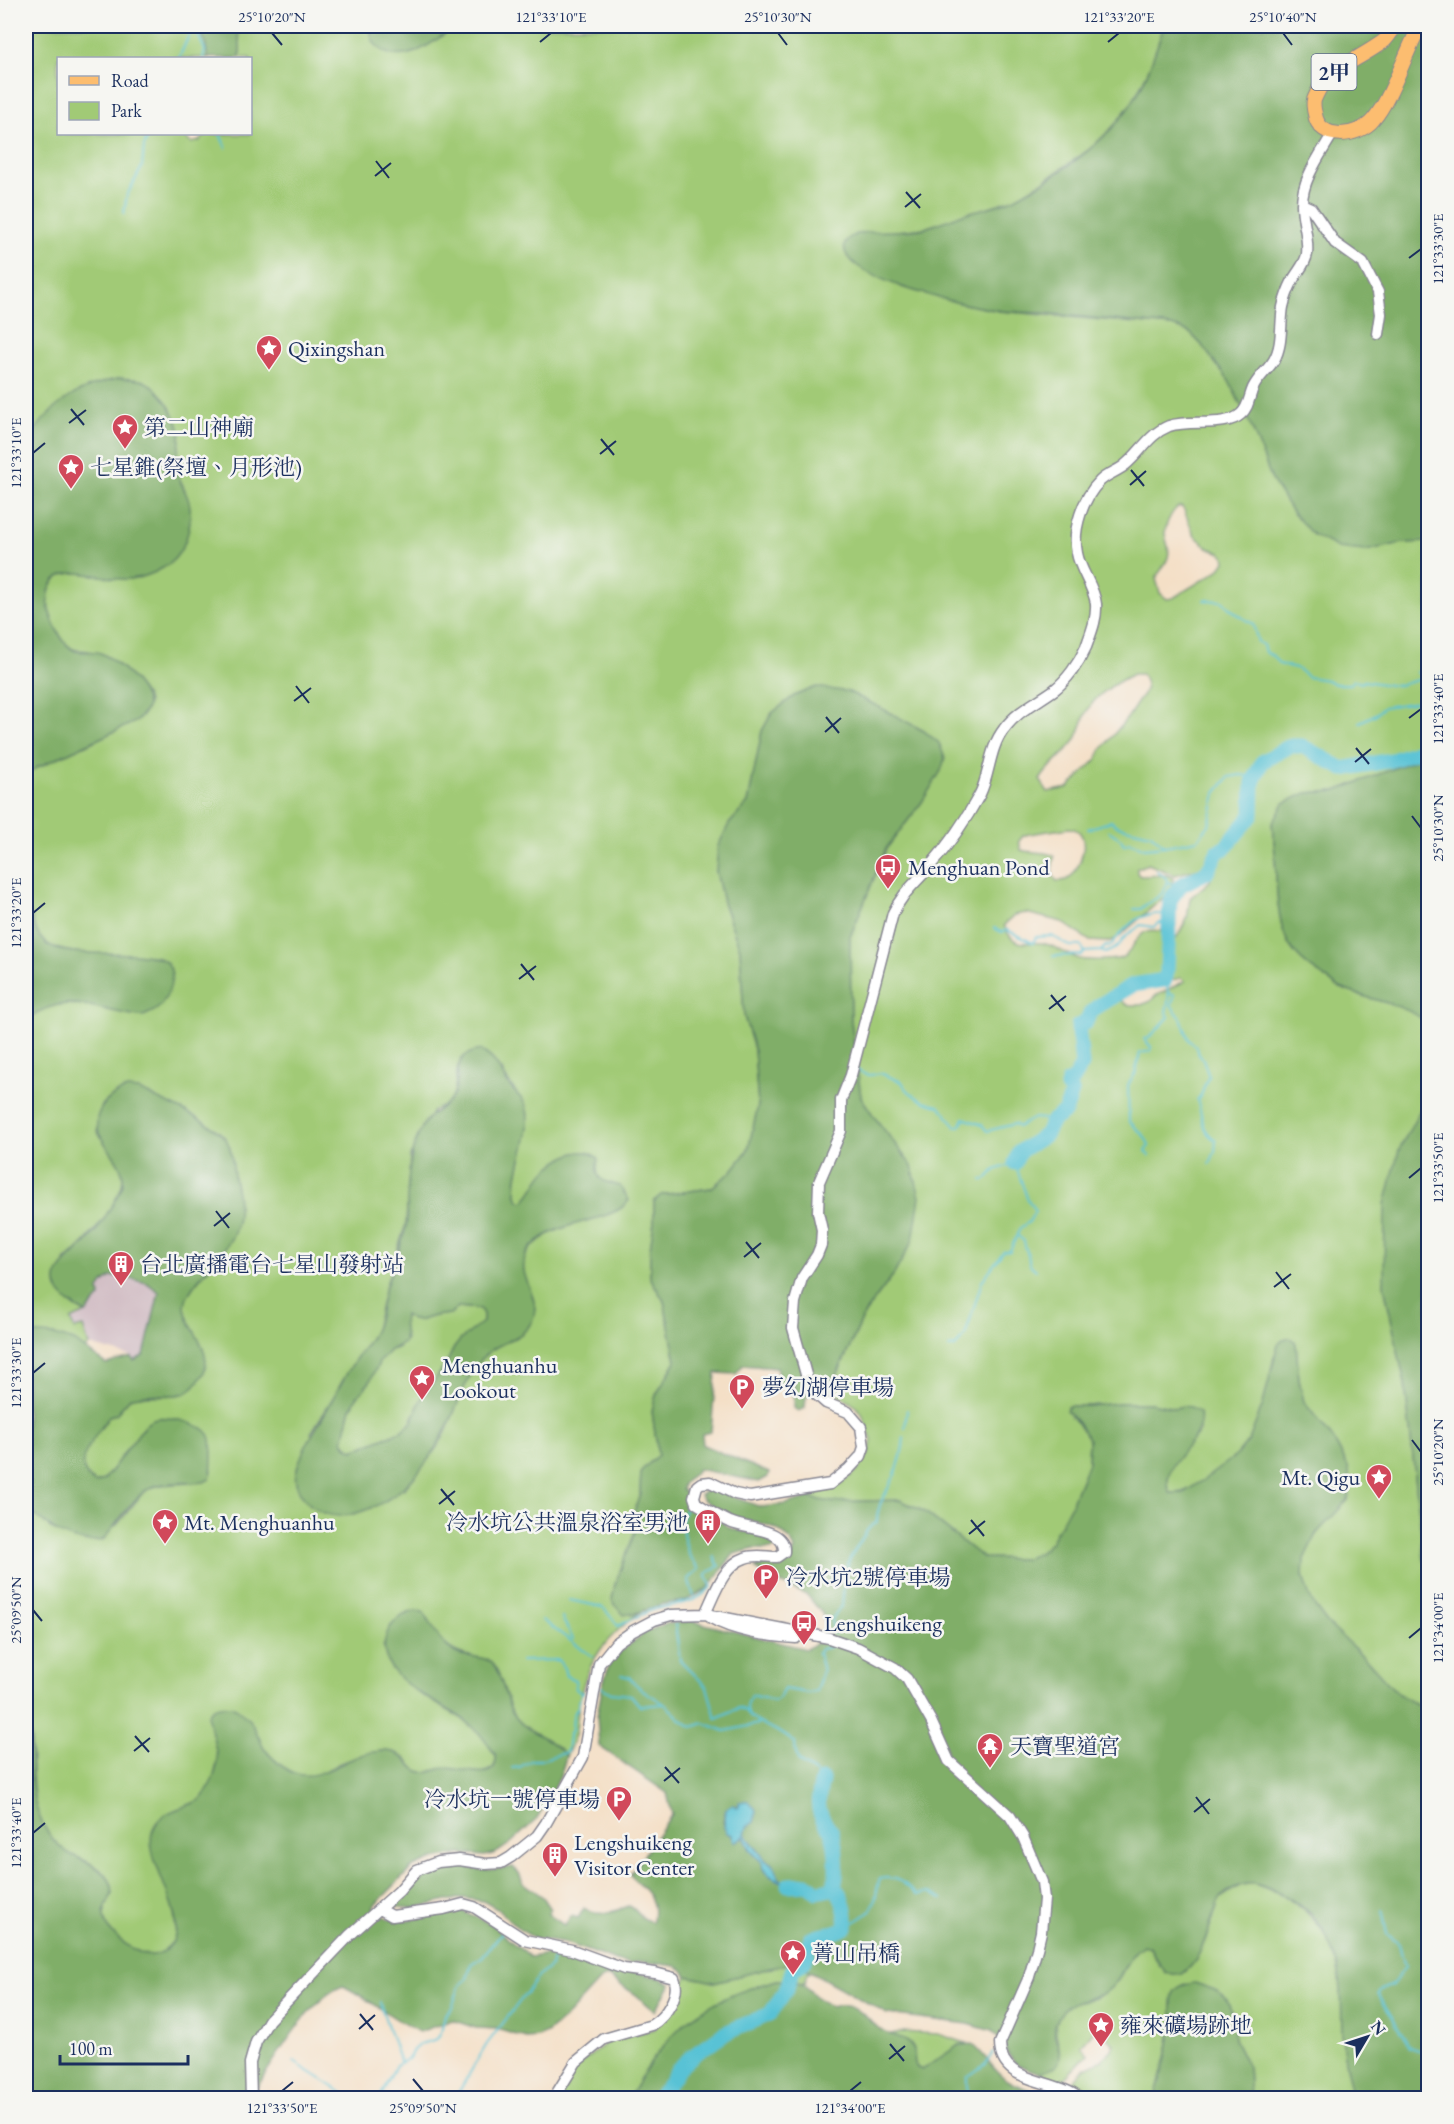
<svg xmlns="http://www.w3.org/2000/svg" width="1454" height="2124" font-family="'EB Garamond','Noto Serif TC',serif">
  <rect width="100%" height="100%" fill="#f6f6f2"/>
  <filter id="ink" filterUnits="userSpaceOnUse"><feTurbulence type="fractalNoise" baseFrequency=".0167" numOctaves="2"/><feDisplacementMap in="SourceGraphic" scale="12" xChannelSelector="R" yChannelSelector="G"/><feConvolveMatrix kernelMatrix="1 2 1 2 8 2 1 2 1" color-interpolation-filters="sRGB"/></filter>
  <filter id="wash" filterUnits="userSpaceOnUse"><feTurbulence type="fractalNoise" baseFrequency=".008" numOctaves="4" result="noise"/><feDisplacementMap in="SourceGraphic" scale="24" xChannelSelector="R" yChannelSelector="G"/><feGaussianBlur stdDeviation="1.35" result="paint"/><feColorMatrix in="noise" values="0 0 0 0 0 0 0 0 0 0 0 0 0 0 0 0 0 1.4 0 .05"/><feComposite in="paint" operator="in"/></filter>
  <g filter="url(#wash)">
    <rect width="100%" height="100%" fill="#f4dfc6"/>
    <path fill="#d2bec5" d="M120,1276l27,7 12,9 -15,63 -10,7 -4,-6 -41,-11 -6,-18 -9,2 -3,-9 9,-3 20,-20 -1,-7 4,-7 8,-6z"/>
    <path fill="#a1ca76" stroke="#5e7c6a" stroke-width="1.5" fill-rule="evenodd" d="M26,26h172l7,15 3,17h-150v76h124l9,9 8,-2 9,-7h42v-76h-10v-12l-3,-20h135l-1,6 21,23c26,0 43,-14 63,-29h709l-14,41 -17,34 -20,26 -22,21 -49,34 -28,17 -90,29 -35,4 -34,31 25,15 24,10 60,16 34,7 174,15 17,6 12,12 28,37 24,49 19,50 93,71 37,-8 26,-1v213l-92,36 -30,2 -34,31c6,35 1,83 14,114 6,16 20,27 34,36 7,5 15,12 23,15 28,12 61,14 85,34v72l-3,5 -41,185 21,99 19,174 4,11v137c-10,-1 -20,-5 -29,-12 -12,-9 -21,-23 -32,-34 -17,-17 -39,-31 -52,-52 -8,-14 -15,-34 -11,-49 6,-24 27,-42 44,-59v-33l-15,-28 -29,-36 -5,-23 -3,-35 -22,12c-7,32 -12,75 -37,98 -8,8 -18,14 -26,20 -13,10 -25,19 -41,18 -9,-24 15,-45 30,-62l-17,-25 -8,2 -24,-5h-33l-29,3h-20l-2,1 3,9 8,7 11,17 -1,23 -17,42 -21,38 -11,10 -14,6 -42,-1 -58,-46 -25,-12 -68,2 -25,-4 34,-14 18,-15 10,-16 3,-13 -10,-26 -5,-7 -35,-24 15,-7 28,-63 29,-39 19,-34 -40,-125 -12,-18 -10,-76 -1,-84 36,-88 36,-47 2,-71 -75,-39 -55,4 -22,17 -10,18 -14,72 -19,21 -13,47 7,31 17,47 4,67 10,33 4,57 -10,44 -17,22 -20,16 -49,7 -8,6v21l-4,27v28l14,24 12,60 -20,34 -4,16 6,44 -17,16 -1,23 -6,18 1,20 -20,52 -3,16 19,15 9,-3c-32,24 -52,46 -60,86 -3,12 -2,25 -5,37 -2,7 -6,15 -9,22 -7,-14 -33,-23 -45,-34 -15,-13 -13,-30 -22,-46 -3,-6 -10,-12 -14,-18 -30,-3 -46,-13 -57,-41l-21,-5 -16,13 -8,20 35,47 43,25 20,17 15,21 1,6 -5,7 -11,4 -38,-5 -18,5 -9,-3 -12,-13 -10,-5 -14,-1 -40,12 -22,12 -14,2 -18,-8 -14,-11 -13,-16 -9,-20 -10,-10 -32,5c3,11 7,23 9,35 1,15 -5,41 -19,49 -16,9 -42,10 -46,32 -1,6 1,12 2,18 6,25 27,63 20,88 -2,7 -9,12 -16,15 -17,6 -54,-20 -54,-38 0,-15 16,-21 4,-38 -9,-13 -25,-18 -38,-24 -14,-7 -29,-28 -33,-43 -9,-30 -1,-64 -11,-94v-206l7,2 20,17 33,12 31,-17 24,-30 9,-7 11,-3 43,-3 8,-10 -2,-12 2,-14 -67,-21 -41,55 -10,3c-5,-4 -14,-12 -13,-20 1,-13 21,-35 28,-47l7,-2 15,-17c18,-3 40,1 55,-4l17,-45c-6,-12 -18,-29 -18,-43 0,-16 34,-45 42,-59 13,-23 12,-43 7,-67 -2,-11 -1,-26 -6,-36 -11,-26 -84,-42 -111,-51l-15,13 -5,26c8,12 21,27 25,41 7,26 -39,73 -57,89l5,43 16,9 -15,7 3,9 9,-2 6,18 -4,4 -11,-8 -48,-8v-314c29,-19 41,-16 74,-12l58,-50c-29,-6 -99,5 -118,-20 -8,-11 -9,-23 -14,-34v-128l10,-7 101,-47c5,-5 11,-11 11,-19 -1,-9 -21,-30 -28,-36 -8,-5 -20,-11 -29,-14 -7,-3 -15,0 -21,-5 -7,-4 -20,-28 -21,-35 -7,-60 46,-33 80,-33 14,0 30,-9 42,-16l14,-73 -7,-15 -3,-17 6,-24 -13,-29 -11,-14 -13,-10 -118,62zM1178,507h4l2,3 10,25 15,13 12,5 3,3 1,5 -6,9 -46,28 -6,1 -7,-6 -4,-14c3,-8 10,-14 12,-22 3,-9 -3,-16 -3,-24 0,-8 7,-22 13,-26zM1133,674h9l4,10 -1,7 -17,26 -26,32 -6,11 -28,28 -20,4 -8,-12c9,-15 23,-24 34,-38 7,-10 8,-23 15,-34 9,-15 28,-26 44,-34zM1069,828c26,1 12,45 -3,52 -3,1 -6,1 -9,1 -9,-9 -3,-14 -3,-25 -10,-6 -22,-2 -33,-6l-2,-9 4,-5 6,-2zM1148,864l27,11 31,-9 7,5 -3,10 -20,17 -3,21 -10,18c-47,-23 -37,19 -60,22 -8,1 -30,2 -37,0 -13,-3 -25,-14 -38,-16 -8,-1 -17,1 -24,-1 -8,-3 -11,-10 -14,-17l11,-10 11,-2 36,9 28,19 17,1 9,-3 55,-48 2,-13 -5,-3 -28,1 -3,-3v-5zM1181,978l4,3 -28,14 -8,7 -8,3h-14l-6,-5 2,-5 9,-5zM458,1065l44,5c7,18 25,29 26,48 2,24 -19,63 -9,83l4,1 12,-13 10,-17 30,-19 21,18 2,7 8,5 14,3 -17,29c-28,8 -93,24 -78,65 5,15 15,26 6,43 -9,16 -27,17 -41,28 -6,4 -13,14 -17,20 -13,19 -18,43 -28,63 -11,20 -26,38 -41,55l-93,-56 64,-103 9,-39 22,-67 4,-68 23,-45 16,-8 5,-8z
      M458,1307l22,2 3,5v8l-29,26 -9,18 -23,31 -11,26 -10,8 -48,19 -10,-8 7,-31 7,-14 12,-14 11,-22 10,-11 7,-2 9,-9 -4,-14 2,-11 8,6 6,1 16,-5 16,-2z
      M1251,1883c49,15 82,43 89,96 4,24 0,49 4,74 2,15 6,30 9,45h-103l-2,-31 -14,-28 1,-20 -50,-35 -7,4 -5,8 -1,30 -6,32 -11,40h-65l-7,-8 -11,-7 12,-14 19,-9 11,-16 -17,-17 -16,19 7,8 -27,28 -22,-9 16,-7c1,-5 4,-12 4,-18 -1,-10 -6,-16 -2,-27 8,-25 22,-17 40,-24 6,-3 15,-10 19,-15 11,-13 8,-24 27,-37l7,3 10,18 25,6c18,-17 27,-49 34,-73l20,-13z
      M791,1963l20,8 -4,3 -3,10 -12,-4h-15l-23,7 -23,9 -47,28 -34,40 -21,34h-69l15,-30 35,-28 44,-11 27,-39 6,-14 27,6z
      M901,2032l37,2 28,9 -7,2 -37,25c-12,-4 -5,-13 -9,-22 -4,-8 -15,-11 -22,-14z"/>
    <path fill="#80ae67" stroke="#4e6e62" stroke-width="1.5" fill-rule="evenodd" d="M198,26h39l3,20v12h-32l-3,-17z
      M372,26h83c-19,15 -54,44 -77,21 -7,-6 -8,-12 -6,-21z
      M1164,26h264v516l-26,1 -37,8 -27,-3 -25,-13 -21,-23 -20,-32 -19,-50 -24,-49 -28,-37 -12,-12 -17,-6c-43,-4 -87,-9 -131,-13 -15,-1 -30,0 -45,-3 -32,-5 -134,-27 -150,-56 -3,-7 -2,-12 3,-16 14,-11 55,-4 76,-10 13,-4 25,-9 38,-14 17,-5 36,-8 52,-16 43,-22 92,-56 118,-97 15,-23 22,-50 31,-75z
      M121,378c7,1 17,1 23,3 17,8 33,34 36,51 2,13 -6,25 -3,41 3,11 12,22 13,34 2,24 -7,51 -29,62 -8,5 -21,9 -31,10 -27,3 -81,-26 -82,22 0,13 14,46 28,50 9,2 18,-2 27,3 15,8 46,36 44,54l-10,13 -101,47 -10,7v-332c24,-38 51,-57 95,-65z
      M816,687l33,5 38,19 37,20 15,12 6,15 -4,13 -19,31 -36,47 -36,88 1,84 10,76 12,18 39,51 8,31 -7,43 -19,34 -29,39 -29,63 -14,7 -16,14 -1,11 -7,3 -4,-3v-22l-5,-3 -12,1v-16l-34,-3 -7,9 -20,-1 -5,59 -9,2 1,11 66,28 -1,4 -9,5 -61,-13 -15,15 -1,5 8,10 40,29 14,4h13l18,9 1,5 -3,3h-19l-20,5 -28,36 -21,11 -23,3 -22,8 -16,3 -10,-11 -2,-4 3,-16 20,-52 -1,-20 6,-18 1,-23 17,-16 -6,-44 4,-16 20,-34 -12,-60 -14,-24v-28l4,-27v-21l7,-6 50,-7 20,-16 17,-22 10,-44 -4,-57 -10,-33 -4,-67 -17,-47 -7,-31 2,-25 11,-22 19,-21 14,-72 10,-18 22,-17z
      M1428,755v268c-24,-20 -57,-22 -85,-34 -8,-3 -16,-10 -23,-15 -14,-9 -28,-20 -34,-36 -13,-31 -8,-79 -14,-114l12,-21 22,-10 30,-2z
      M26,903c8,15 8,38 28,45 26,10 97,0 112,14 10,9 5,25 0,35 -5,11 -12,15 -23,19 -49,-3 -69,-28 -117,3z
      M480,1050c19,11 18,19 29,35 5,7 14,13 17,21 10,31 -19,72 -7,95l4,1c10,-9 13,-21 22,-30 13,-13 39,-30 53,-13 -4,21 3,22 22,27l9,14c-15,25 -81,18 -102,53 -13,24 17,44 5,68 -9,18 -27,19 -42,30 -6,4 -12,13 -16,19 -9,12 -14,29 -20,42 -19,43 -45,84 -91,99 -17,6 -33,8 -49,-3 -10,-8 -21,-21 -18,-35 5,-22 18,-41 29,-60 10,-18 19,-36 30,-53 6,-10 16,-20 20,-31 5,-12 6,-27 10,-40 7,-21 16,-42 21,-63 2,-9 1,-18 1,-26 1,-26 3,-51 16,-75 8,-15 26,-17 31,-32 8,-21 -4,-37 26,-43zM458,1307l22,2 3,5v8l-23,18 -6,8 -9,18 -23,31 -11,26 -10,8 -48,19 -6,-3 -4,-6 7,-30 7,-14 12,-14 11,-22 10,-11 14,-7c2,-7 -2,-18 0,-28l8,5 6,1 16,-5 16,-2z
      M127,1089l12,1c20,10 80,33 89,53 5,10 5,28 7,40 4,19 6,36 -3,54 -10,20 -39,43 -46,63 -8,26 40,54 10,84 -4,5 -9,9 -15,10 -7,2 -15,1 -22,1 -10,-1 -19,1 -28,2l-15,17 -7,2c-12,21 -43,48 -14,67l9,-3 41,-55c3,-2 5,-5 8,-6 11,-5 52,5 57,17 3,6 2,37 0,43l-6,3c-16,2 -37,-1 -52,5 -17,7 -36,39 -49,53 -17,4 -35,-1 -50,-11 -10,-6 -16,-14 -27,-18v-178l29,2 19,6 32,23 25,-7 3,4 10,-6 15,-63 -12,-9 -27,-7 -9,1 -8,6 -4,7 1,7 -14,16c-61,-33 -15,-50 10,-82 6,-8 11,-18 17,-27 3,-7 9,-14 10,-21 3,-27 -36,-44 -24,-71 6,-12 16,-19 28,-23z
      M1428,1095v474l-4,-10 -19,-175 -21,-99 1,-81 14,-54z
      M1291,1338l4,3 1,4 3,35 5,22 29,37 15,28 3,17 -3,16 -32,34 -12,25 -1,18 6,18 6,12 12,16 40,37 31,34 21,12h9v392h-75c-3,-14 -7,-29 -9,-44 -4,-25 -1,-50 -4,-74 -2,-20 -14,-52 -29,-66 -13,-12 -39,-26 -57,-30 -10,-2 -30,7 -35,17 -11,21 -19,86 -54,71l-15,-24 -7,-3c-19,13 -20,35 -37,47 -16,10 -37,4 -47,25 -3,5 -5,12 -4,18 1,9 10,22 1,31 -4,3 -12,5 -17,7l-23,-9 -8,-10 -3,-8 -13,-15 -24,-7 -81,-10 -86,-48 -10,-3 -77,19 -27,-6 -4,-6 -7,-4 -38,-5 -7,3 -15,-3 -53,-19 -28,-4 -15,-8 -21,-20 -16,-9 -21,-3 -49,10 -16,-1 -2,-3c18,-17 38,-40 67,-38 4,0 9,2 13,3 13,2 25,0 38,-2l6,6 4,10 20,14 8,12 -3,5 16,11 8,-9 6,2 6,-10c15,10 29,4 45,-2 9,4 10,13 23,16 7,-21 -8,-34 -22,-47l42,-61 -5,-21 -68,-47 -2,-30 6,-32 7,-21 11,-12 25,-19 19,-8 27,-3 114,28 15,-8 5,-16 -4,-12 -15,-18 -35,-16 -17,-11c14,-9 35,-1 40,-19 -11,-24 -32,-25 -55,-31 -14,-3 -27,-12 -38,-19l-2,-4 6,-4 8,-1 47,17 25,-3 21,-6 25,4 68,-2 25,12 58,46 42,1 14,-6 11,-10 21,-38 17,-42 1,-23 -11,-17 -12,-13 3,-4h20l29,-3h33l24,5 8,-2 8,1 9,6c6,31 -43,47 -30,80h13l19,-12 35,-26 12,-15 14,-36 15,-60 5,-4zM730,1806h9l8,21 -2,7 21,27 6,2 7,15 6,5 -22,-14 -1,-7 -11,-11 -7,-15 -8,4 -13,-19 3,-12z
      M417,1611l6,1c12,15 13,28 31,40 12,7 31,2 39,13 14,18 10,42 28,58 12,11 38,20 45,34l-6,20 -23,42 -26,24 -15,10 -12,3 -24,-2 -26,5 -21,8 -40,40 14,12 19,2 34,-7 23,-3 26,12 41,34 24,-4 14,1 31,11 62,13 10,6 -16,27 -20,-17 -28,-18 -8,5 -35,38 -17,14 -9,4 -11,1 -31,-9 -20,-1 -24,-8 -33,12c-27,-13 -49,-33 -76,-46 -34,11 -73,82 -93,112h-224v-381c10,31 0,68 13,98 5,14 16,29 28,37 14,9 29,11 40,25 14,18 -4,24 -3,39 0,16 30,36 44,39 9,1 19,-4 24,-12 18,-29 -31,-84 -19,-113 9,-22 30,-20 46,-30 8,-5 11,-16 15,-24 6,-15 1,-31 -3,-46 -1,-4 -3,-10 -3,-14 2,-12 20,-12 28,-8 7,5 15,13 19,21 9,20 10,23 27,37 37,30 68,-23 111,-14 11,2 16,15 26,19 10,4 17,-3 27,-3 15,-1 52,17 50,-12 -9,-14 -20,-28 -34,-38 -28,-19 -94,-42 -74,-87 6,-12 17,-18 29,-20z
      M777,1980c36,1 28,14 55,27 23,-10 34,14 51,24 9,6 22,5 28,15 4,7 2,16 6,22l5,2 37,-25 13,-1c13,10 19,23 30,32 14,11 32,15 49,22h-422c15,-26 32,-54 55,-74 25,-23 61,-35 93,-44z
      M1195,1983l20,7 12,10 8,19 -1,20 14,28 2,31h-95c7,-27 17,-54 17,-83 0,-6 -1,-17 2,-23 5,-7 14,-8 21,-9z"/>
    <path fill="#59c2d5" stroke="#3a789a" stroke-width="1.5" d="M739,1802h9l9,8 -3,12 -7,5 -2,7 21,27 6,2 7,15 9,7c-12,-6 -24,-9 -26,-23l-11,-11 -7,-15 -10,6 -2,-7 -5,-2 -3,-6 2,-18 7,-5 3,3 3,-1z"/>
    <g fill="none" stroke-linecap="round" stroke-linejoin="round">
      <path stroke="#59c2d5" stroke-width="2" d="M194,26l11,24 -2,8
        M179,58l14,-32
        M220,134l6,14
        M124,213l3,-18 15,-28 2,-21 5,-12
        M1204,600l18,1c9,9 20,17 31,23l5,18 5,3 2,7 8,4 6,8 17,4 12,9 19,3 8,4h16l3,-4 7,3 3,-2 32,5 25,-7 7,3
        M1417,672l9,8
        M1360,722l16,-8 8,-7 33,-5 11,-6
        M1088,829l23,-8 6,5 34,8 14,12 32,-6 12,-15 7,-32 13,-16 12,-2 14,2
        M1109,831l12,8 3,6 5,-3 16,6 20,-2
        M1157,871l9,7 1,4
        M1134,909h7c9,-10 24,-11 26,-27l12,4
        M994,928l8,4 5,-2 26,13 3,-6 16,-1 18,10h11l4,6 16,-1 5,-5 5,-1c18,-22 29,-35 59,-30
        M1101,951l4,2c19,-7 11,-8 23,-19 4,-3 8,-4 12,-9l14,2 4,-4h12
        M1053,956l29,-1 3,-3
        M1170,993l5,2 -4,10 10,13 8,22 8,7 2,8 4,4 6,18c-7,7 -3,15 -12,23 6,15 3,31 19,40l-1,11 -5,13
        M856,1069c9,7 14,7 24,4l22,9c6,13 24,22 38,24l16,21 5,-2 3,-7 18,7 5,6 28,-7 3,3 16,-9 10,1 7,5
        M1150,1156l-4,-5 3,-6 -4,-8 -16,-16 -1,-36 7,-11 5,-21 11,-2v-4l-7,-8 5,-1 20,-21 -3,-6c4,-12 3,-19 -1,-31
        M1018,1236l6,5c1,8 6,15 5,23l7,6
        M949,1348l6,-1 10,-11 17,-55 21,-29 7,-1 10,-23 9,-6 6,-11 -8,-13 -12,-35 -20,7 -9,10h-4
        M905,1428l2,-18
        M688,1504l-7,15 3,20 5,16 10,14 -11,10 7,21
        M569,1600l34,7 15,19c11,-5 23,-12 34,-16 23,-8 42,-3 60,-24l-6,-9v-3l13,-8 -5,-9
        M562,1618l11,21
        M542,1620l51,37
        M675,1624l5,36 27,27 9,31 23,-10 7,3
        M834,1634l-3,-14 11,-15 3,-30 4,-15 19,-31 9,-7c-1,-18 12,-32 18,-48 5,-11 8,-24 9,-37
        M521,1661l37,-1 6,8 2,8 9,4 1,9 5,4
        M621,1675l8,2c9,12 21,17 34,26 11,8 17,18 29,24l12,-4 21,8 33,-7
        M601,1687l10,6 20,2 9,11 23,-2
        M512,1768l8,-1 12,-7h8l27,-8 2,-16 3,-6 1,-14 5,-9 3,-13 3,-2
        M822,1780c-12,-19 -26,-6 -27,-37 -6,-5 -13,-10 -20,-13 -17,-8 -38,-12 -23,-35l22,6 5,-3 5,-9 25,4 7,-2 7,-21 -5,-17 3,-4 9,-2v-3
        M1382,1910l5,24 12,10 6,23 -13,18 -11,5 -3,4 32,53 14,5 4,4
        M846,1927c9,-6 24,-12 28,-23 3,-8 2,-17 6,-25 16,-4 26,5 37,16l12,-3 13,7
        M380,2003l20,60
        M294,2062l57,36
        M380,2098l16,-33 13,-7 4,-8 7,-6 17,-5 4,-7 4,-17 7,-8 8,-22 7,-6 4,-15 11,-7 21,-26
        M455,2098l32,-54 53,-69 11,-9 4,-13
        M841,2098l3,-3 8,3
        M967,2098v-21l19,-13 7,-12"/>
      <path stroke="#59c2d5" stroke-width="15" d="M1015,1163l4,-11 26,-17 8,-15 12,-8 7,-20 -5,-5 1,-5 5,-2 9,-15 -4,-39 8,-4 4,-9 8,-7 35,-21 32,-5 2,-9 3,-71 11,-15 26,-13 11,-21 7,-3 27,-33 1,-33 9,-20 28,-16h12l41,23 49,-9 36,-12
        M822,1780c-3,15 -7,27 2,41 2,4 6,7 8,11 5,19 6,37 2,56
        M659,2098l19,-29 13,-12 32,-23 47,-20 17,-26 5,-17 11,-9 5,-8v-8l3,-8c15,-7 21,-2 35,-11 1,-12 -2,-32 -12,-39l-17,4 -9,-8 -20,1"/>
    </g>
  </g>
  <g filter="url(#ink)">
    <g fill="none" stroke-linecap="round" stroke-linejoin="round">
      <g stroke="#888792" stroke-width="13">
        <path id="minor" d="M1302,204l9,4 24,35 28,20 15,29 3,22 -3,20
          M705,1614c9,-18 18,-49 40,-56 10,-4 22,-1 32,-1l7,-5c2,-25 -39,-22 -54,-30 -12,-5 -23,-12 -34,-19l-2,-6 3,-11 4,-3 9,-1 25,12 15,3 80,-13 19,-15 12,-13 3,-9 -3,-20 -13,-15 -22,-9 -16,-14 -17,-61 2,-26 7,-24 15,-23 4,-10 1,-15 -4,-18 1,-30 22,-51v-31l10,-25 42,-162c11,-22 21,-28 36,-46 18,-20 38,-49 51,-73 10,-20 9,-46 24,-65 13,-18 32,-26 50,-39 13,-10 25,-27 32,-43 5,-14 11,-28 10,-43 -2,-18 -16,-33 -19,-51 -5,-24 6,-55 23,-72 7,-7 18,-10 25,-16 16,-13 24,-31 44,-39 21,-7 57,2 72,-12 8,-7 8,-17 12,-26 5,-11 15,-18 21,-28 9,-15 6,-36 9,-53 2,-9 6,-19 10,-27 5,-9 13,-17 14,-26 2,-17 -5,-33 -5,-50 0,-25 19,-50 31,-71
          M711,1618c24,14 57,18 85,20
          M380,1909l12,7 52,-7 19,-5 11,3 51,33 47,10 52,19 31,4 19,5c7,16 -8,38 -22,47l-48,14 -28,23 -22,36
          M251,2098l-1,-35 6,-21 13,-22 81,-85 49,-44 18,-21 21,-8 21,-2 27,4 15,-1 10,-6 26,-21 9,-13 37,-66 16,-93 17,-21 17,-12 21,-11 17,-5 34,-1 124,24 29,10 37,20 12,11 24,42 18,40 61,55 13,21 19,45 2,17 -3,33 -4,17 -8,28 -29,66c0,42 52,34 79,55"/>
      </g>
      <g stroke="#888792" stroke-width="16">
        <path id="major" d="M1396,26c-4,4 -7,10 -11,14 -11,10 -57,33 -61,40 -3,6 -8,14 -10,20 -1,4 0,10 1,14 4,28 44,23 58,6 19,-22 32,-67 47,-94"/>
      </g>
      <use href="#minor" stroke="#fff" stroke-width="10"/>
      <use href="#major" stroke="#fcbd6f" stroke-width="14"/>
    </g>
  </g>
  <path fill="none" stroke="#1b2f5e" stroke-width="2" d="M272,33l10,12M778,33l9,12M1283,33l9,12M540,42l11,-9M1108,42l11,-9M376,161l13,17M375,176l16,-13M906,192l14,16M905,207l16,-13M1409,258l12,-9M71,409l13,16M69,423l17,-13M601,439l13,16M33,453l12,-10M600,454l16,-13M1131,470l13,16M1130,485l16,-14M296,686l13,17M294,701l17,-13M826,717l13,16M1409,718l12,-9M825,732l16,-14M1356,748l13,16M1355,762l16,-13M1412,816l9,12M33,913l12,-10M521,964l13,16M519,979l17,-13M1051,995l13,16M1049,1009l17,-13M1409,1178l12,-10M216,1211l13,17M214,1226l16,-13M746,1242l13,16M744,1257l17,-14M1276,1272l13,17M1274,1287l17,-13M33,1373l12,-10M1412,1440l9,12M441,1489l13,16M439,1504l16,-13M971,1520l13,16M969,1534l16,-13M33,1610l9,11M1409,1638l12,-10M135,1736l14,16M134,1751l16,-13M665,1767l14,16M664,1781l16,-13M1196,1797l13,17M1194,1812l16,-13M33,1833l12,-10M360,2014l13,16M359,2029l16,-14M890,2044l14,17M889,2059l16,-13M413,2079l10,12M282,2091l11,-9M850,2091l11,-9"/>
  <defs>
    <g id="sight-pin" transform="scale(1.35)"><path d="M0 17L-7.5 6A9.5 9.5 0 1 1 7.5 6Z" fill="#d1495b" stroke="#f6f6f2"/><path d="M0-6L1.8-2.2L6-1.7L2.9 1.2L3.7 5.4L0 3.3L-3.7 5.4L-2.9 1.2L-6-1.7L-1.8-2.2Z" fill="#fff"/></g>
    <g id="bus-pin" transform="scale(1.35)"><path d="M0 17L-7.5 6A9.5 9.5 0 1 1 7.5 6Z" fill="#d1495b" stroke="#f6f6f2"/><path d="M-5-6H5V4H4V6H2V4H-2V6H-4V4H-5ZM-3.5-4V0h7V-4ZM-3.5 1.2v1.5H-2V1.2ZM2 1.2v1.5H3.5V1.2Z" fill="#fff"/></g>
    <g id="building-pin" transform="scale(1.35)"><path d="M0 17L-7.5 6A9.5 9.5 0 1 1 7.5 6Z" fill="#d1495b" stroke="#f6f6f2"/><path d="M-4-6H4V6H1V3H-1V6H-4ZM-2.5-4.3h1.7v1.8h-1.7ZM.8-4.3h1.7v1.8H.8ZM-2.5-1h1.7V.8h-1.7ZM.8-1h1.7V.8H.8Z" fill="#fff"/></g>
    <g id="parking-pin" transform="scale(1.35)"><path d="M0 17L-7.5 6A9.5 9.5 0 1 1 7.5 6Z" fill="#d1495b" stroke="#f6f6f2"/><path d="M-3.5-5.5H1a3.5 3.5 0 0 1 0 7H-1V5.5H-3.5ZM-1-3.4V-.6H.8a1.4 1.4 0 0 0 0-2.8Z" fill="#fff"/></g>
    <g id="temple-pin" transform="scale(1.35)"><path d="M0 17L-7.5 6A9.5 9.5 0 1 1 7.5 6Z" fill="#d1495b" stroke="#f6f6f2"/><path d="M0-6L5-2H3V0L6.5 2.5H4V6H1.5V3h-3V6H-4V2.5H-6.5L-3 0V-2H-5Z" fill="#fff"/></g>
  </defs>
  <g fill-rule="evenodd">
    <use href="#sight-pin" x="269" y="348"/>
    <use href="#sight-pin" x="125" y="427"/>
    <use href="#sight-pin" x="71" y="467"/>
    <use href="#bus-pin" x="888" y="867"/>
    <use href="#building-pin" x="121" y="1264"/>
    <use href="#sight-pin" x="422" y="1378"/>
    <use href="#parking-pin" x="742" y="1387"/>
    <use href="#sight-pin" x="1379" y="1477"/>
    <use href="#sight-pin" x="165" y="1522"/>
    <use href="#building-pin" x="708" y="1522"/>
    <use href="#parking-pin" x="766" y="1577"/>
    <use href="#bus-pin" x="804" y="1623"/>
    <use href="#temple-pin" x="990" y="1746"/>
    <use href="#parking-pin" x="619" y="1799"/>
    <use href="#building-pin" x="555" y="1855"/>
    <use href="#sight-pin" x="793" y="1953"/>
    <use href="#sight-pin" x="1101" y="2025"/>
  </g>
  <g text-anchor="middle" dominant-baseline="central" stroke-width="5" stroke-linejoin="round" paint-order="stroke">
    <rect fill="#f6f6f2" stroke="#5d6b8a" stroke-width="1.5" x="1311.5" y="54" width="45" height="36" rx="4.5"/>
    <g font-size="21" font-weight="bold" fill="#1b2f5e">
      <text x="1334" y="72">2甲</text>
    </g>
    <g font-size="22" fill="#1b2f5e" stroke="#f6f6f2" text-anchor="start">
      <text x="288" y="348">Qixingshan</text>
      <text x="144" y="427">第二山神廟</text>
      <text x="90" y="467">七星錐(祭壇、月形池)</text>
      <text x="908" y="867">Menghuan Pond</text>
      <text x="140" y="1264">台北廣播電台七星山發射站</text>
      <text x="442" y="1365">Menghuanhu<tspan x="442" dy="25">Lookout</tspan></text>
      <text x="762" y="1387">夢幻湖停車場</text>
      <text x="1360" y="1477" text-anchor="end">Mt. Qigu</text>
      <text x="184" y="1522">Mt. Menghuanhu</text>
      <text x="688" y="1522" text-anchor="end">冷水坑公共溫泉浴室男池</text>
      <text x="786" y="1577">冷水坑2號停車場</text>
      <text x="824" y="1623">Lengshuikeng</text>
      <text x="1010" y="1746">天寶聖道宮</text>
      <text x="600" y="1799" text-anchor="end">冷水坑一號停車場</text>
      <text x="574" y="1842">Lengshuikeng<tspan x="574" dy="25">Visitor Center</tspan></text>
      <text x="812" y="1953">菁山吊橋</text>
      <text x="1120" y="2025">雍來礦場跡地</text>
    </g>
  </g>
  <rect width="1454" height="2124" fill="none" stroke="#f6f6f2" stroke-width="66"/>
  <rect x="57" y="57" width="195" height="78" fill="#f6f6f2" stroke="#9ea6b7" stroke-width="1.5"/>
  <rect x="69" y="76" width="30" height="9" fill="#fcbd6f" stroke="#9ea6b7" stroke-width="1.5"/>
  <text x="111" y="87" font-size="18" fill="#1b2f5e">Road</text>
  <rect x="69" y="102" width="30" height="18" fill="#a1ca76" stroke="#9ea6b7" stroke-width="1.5"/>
  <text x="111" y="117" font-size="18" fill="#1b2f5e">Park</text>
  <g transform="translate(1367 2037) rotate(51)" stroke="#f6f6f2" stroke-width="4.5" paint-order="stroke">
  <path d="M0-4.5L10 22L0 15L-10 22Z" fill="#1b2f5e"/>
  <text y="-9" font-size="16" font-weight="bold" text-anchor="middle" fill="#1b2f5e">N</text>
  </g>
  <path d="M60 2055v9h128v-9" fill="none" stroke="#1b2f5e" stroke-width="3"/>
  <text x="69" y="2055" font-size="18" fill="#1b2f5e" stroke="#f6f6f2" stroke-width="4.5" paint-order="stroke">100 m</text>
  <rect x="33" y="33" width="1388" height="2058" fill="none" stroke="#1b2f5e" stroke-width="2"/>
  <g font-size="15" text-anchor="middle" fill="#1b2f5e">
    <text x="272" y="22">25°10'20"N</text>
    <text x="551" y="22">121°33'10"E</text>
    <text x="778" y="22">25°10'30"N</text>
    <text x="1119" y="22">121°33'20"E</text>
    <text x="1283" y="22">25°10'40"N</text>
    <text transform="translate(1438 249) rotate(-90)" y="5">121°33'30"E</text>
    <text transform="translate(16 453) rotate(-90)" y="5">121°33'10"E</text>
    <text transform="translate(1438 709) rotate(-90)" y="5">121°33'40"E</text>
    <text transform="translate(1438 828) rotate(-90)" y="5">25°10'30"N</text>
    <text transform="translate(16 913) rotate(-90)" y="5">121°33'20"E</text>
    <text transform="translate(1438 1168) rotate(-90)" y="5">121°33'50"E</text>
    <text transform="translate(16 1373) rotate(-90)" y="5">121°33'30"E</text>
    <text transform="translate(1438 1452) rotate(-90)" y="5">25°10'20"N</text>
    <text transform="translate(16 1610) rotate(-90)" y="5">25°09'50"N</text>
    <text transform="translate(1438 1628) rotate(-90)" y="5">121°34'00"E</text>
    <text transform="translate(16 1833) rotate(-90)" y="5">121°33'40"E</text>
    <text x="282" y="2113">121°33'50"E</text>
    <text x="423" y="2113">25°09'50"N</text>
    <text x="850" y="2113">121°34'00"E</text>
  </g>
</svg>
